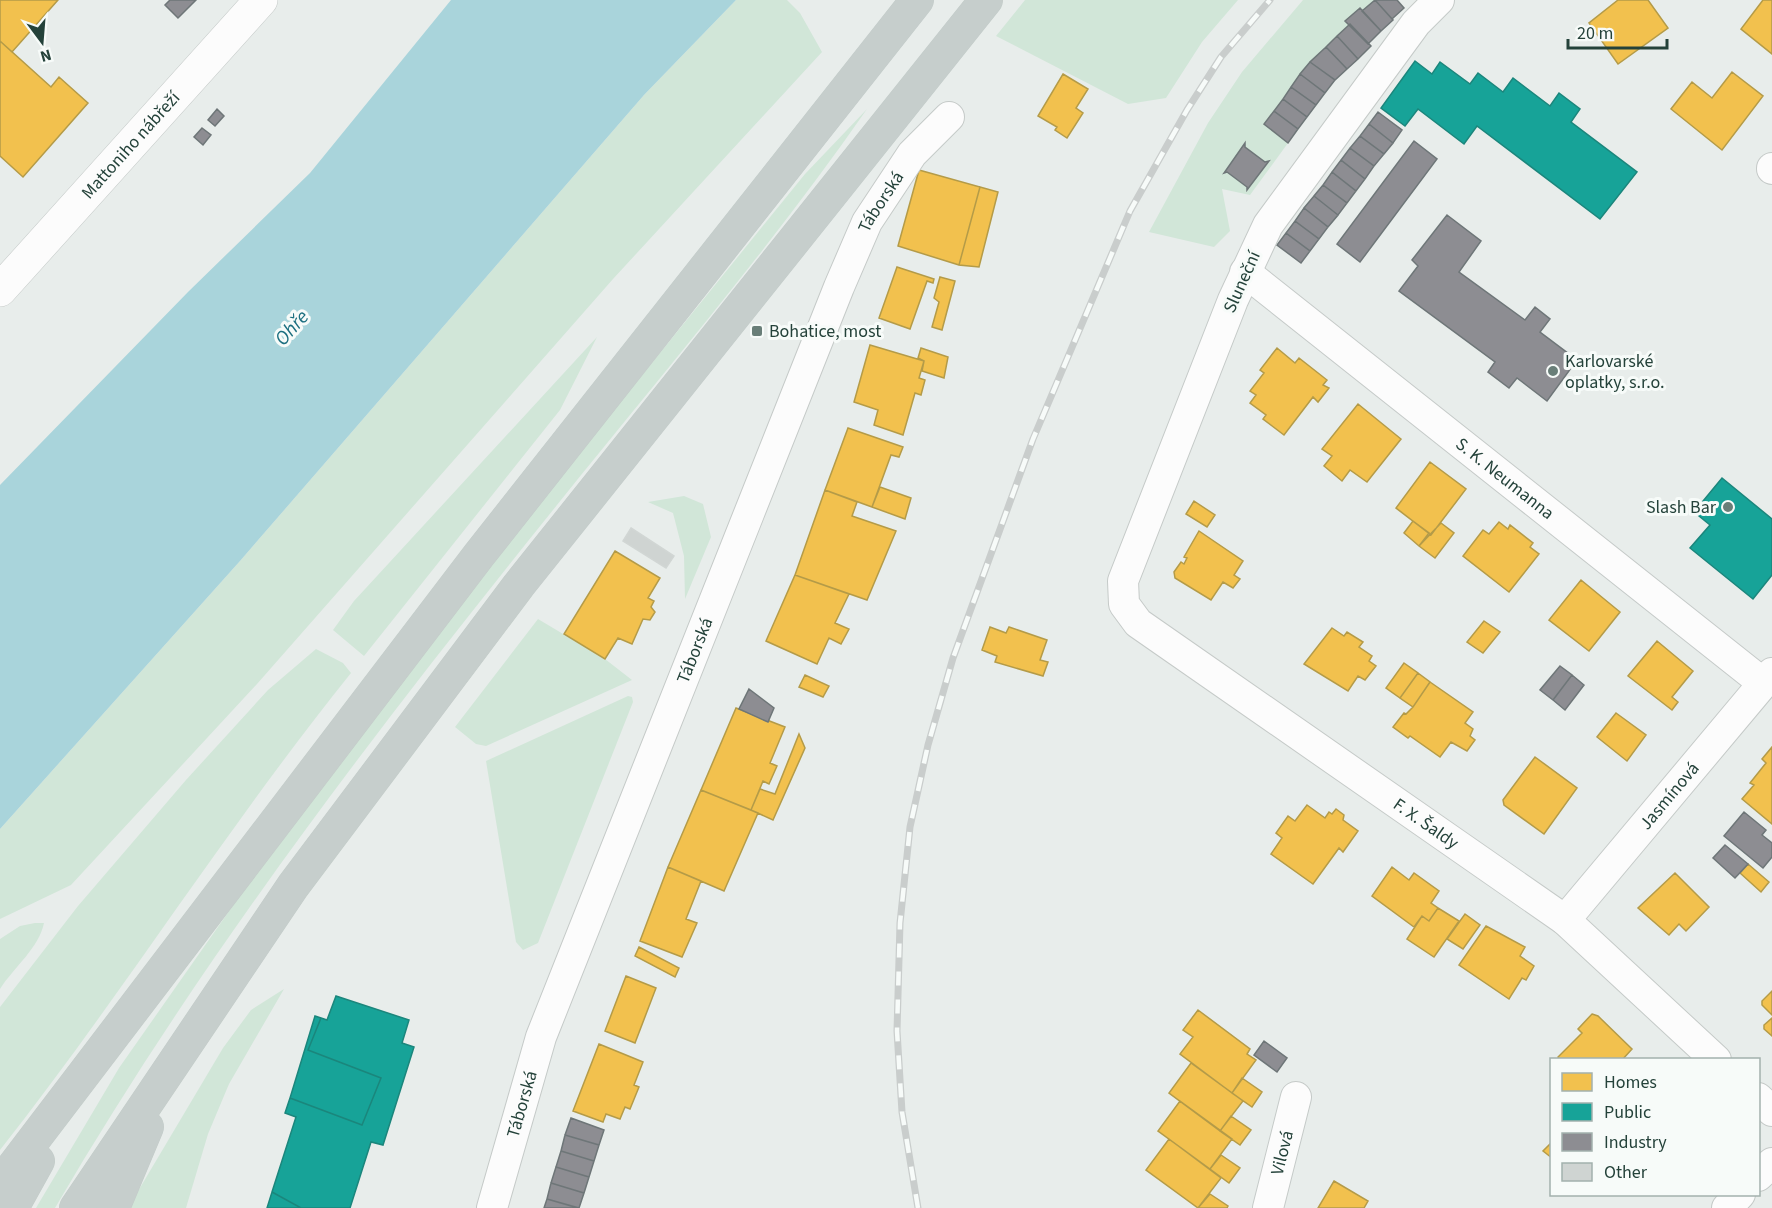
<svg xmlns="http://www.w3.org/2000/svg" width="1772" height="1208" font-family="'Source Sans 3',sans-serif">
  <rect width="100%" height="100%" fill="#e8edeb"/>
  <path fill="#d1e6d8" d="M736,0h51l13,13 22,39 -209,227 -356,405 -186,201 -71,34v-90l240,-268 404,-466z
    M1025,0h213l-36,42 -36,56 -38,6 -132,-68z
    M1303,0h73l-66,62 -46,62 24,19 -38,52 -28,-6 8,42 -16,16 -65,-15 59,-109 34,-51z
    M867,109c-98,141 -211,272 -318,406 -178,221 -351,448 -494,693h-19l83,-140 181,-258 210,-272 295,-364z
    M597,337l-37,73 -196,246 -31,-26 21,-29z
    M684,496l19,8 8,33 -26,62 -1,-43 -11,-43 -25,-11z
    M538,619l67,40 27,21 -146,66 -10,-2 -21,-17z
    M316,649l27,14 8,10c-124,154 -229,322 -351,477v-143l78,-101 108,-126 82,-90z
    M628,696l4,1 1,5 -95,241 -15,7 -7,-8 -30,-181z
    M35,923h9c-5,25 -30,44 -44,66v-50l20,-13z
    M284,989l-55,95 -21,50 -22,74h-58l95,-160 28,-38z"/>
  <path fill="#a9d4db" d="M451,0h285l-92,95 -404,466 -240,268v-344l188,-193 122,-119z"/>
  <path fill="#f2c14e" stroke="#b49b48" stroke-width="1.5" d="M0,0h58l-46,52 -12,-11z
    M1618,0h30l20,28 -50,36 -29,-41z
    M1763,0h9v54l-31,-25z
    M0,41l51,46 8,-10 29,26 -65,74 -23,-21z
    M1732,72l31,24 -41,54 -51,-41 21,-27 20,16z
    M1063,74l25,15 -12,19 7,5 -16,25 -12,-8 2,-3 -19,-11z
    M919,170l61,17 -21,78 -61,-19z
    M980,187l18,5 -19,75 -20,-2z
    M897,267l37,12 -1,4 -6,-2 -17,48 -31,-11z
    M940,277l15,4 -13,49 -10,-3 7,-25 -5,-4z
    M870,345l54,16 -5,17 6,2 -4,15 -6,-2 -12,42 -29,-10 4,-15 -24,-8z
    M921,348l27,9 -4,21 -22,-7 2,-10 -6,-3z
    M1277,348l18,15 4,-5 28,22 -4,5 6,3 -11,14 -5,-5 -29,38 -21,-16 3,-4 -16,-12 6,-8 -6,-4 14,-18 -4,-3z
    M1358,404l43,35 -34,43 -17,-12 -8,11 -18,-15 8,-10 -10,-7z
    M848,428l55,19 -4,10 -8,-2 -19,52 -47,-17z
    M1430,462l36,27 -35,46 -35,-27z
    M880,487l31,11 -6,21 -33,-12z
    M825,490l32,12 -5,14 44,15 -29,69 -72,-25z
    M1194,501l21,14 -8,12 -21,-13z
    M1413,521l16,12 -10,13 -15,-13z
    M1499,522l9,7 2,-4 23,18 -3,4 9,7 -30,38 -46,-36 20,-26 6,4z
    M1441,523l13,10 -19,25 -16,-12z
    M1199,531l44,30 -9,14 6,4 -7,9 -10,-6 -12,18 -36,-22 -1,-6 7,-10 3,2 3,-6 -3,-1z
    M615,551l45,27 -12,20 6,3 -3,6 4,5 -5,8 -7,-1 -11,25 -14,-6 -13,21 -41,-25z
    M795,575l54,19 -14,29 14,6 -8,15 -12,-6 -12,26 -51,-23z
    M1581,580l39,32 -31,39 -40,-31z
    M1484,621l16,11 -17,21 -16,-11z
    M990,627l16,6 3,-6 38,13 -7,20 8,2 -5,14 -48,-14 2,-6 -15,-6z
    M1332,628l12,8 3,-4 16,10 -4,5 13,9 -3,5 7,5 -11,14 -7,-4 -10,15 -44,-27z
    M1657,641l36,30 -21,26 6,5 -6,8 -44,-34z
    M1404,663l14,10 -18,25 -14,-10z
    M1418,673l12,9 -17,25 -13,-9z
    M805,675l24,11 -6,11 -24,-10z
    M1430,682l43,30 -8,11 8,6 -3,7 5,4 -8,11 -16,-9 -11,15 -30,-21 -2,2 -15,-11 11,-14 2,1 7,-7z
    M736,708l49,19 -15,36 7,3 -8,18 -6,-3 -12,29 -50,-20z
    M1616,713l30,22 -19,26 -30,-24z
    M799,734l6,14 -32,72 -22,-10 9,-21 15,5z
    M1772,747v77l-30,-25 12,-14 -4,-2 16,-20 -4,-4z
    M1535,757l42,31 -33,46 -40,-29 -1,-5z
    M701,790l57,23 -34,78 -56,-24z
    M1307,805l18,13 4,-6 3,2 4,-5 8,6 -1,5 15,11 -15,21 -4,-4 -26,36 -42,-30 11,-16 -6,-5 12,-17 7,5z
    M1748,864l21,18 -8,10 -21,-19z
    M668,867l33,14 -15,38 11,4 -15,34 -42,-16z
    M1392,867l17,13 5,-7 25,18 -8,12 7,5 -9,13 -7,-5 -8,11 -42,-31z
    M1675,873l34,34 -23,24 -7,-7 -10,11 -31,-27z
    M1438,908l21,13 -25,36 -27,-18 15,-23 7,5z
    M1465,914l15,11 -17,24 -16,-10z
    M1486,926l39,21 -5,9 14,10 -8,14 -4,-2 -13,21 -50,-34z
    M639,947l40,21 -4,9 -40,-21z
    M626,976l30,12 -21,55 -30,-12z
    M1772,991v24l-10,-10v-4z
    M1198,1010l52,39 -3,5 9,6 -24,33 -52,-39 13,-17 -10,-7z
    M1592,1014l6,2 34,33 -10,11h-62l-2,-3 24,-24 -4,-4z
    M1772,1018v18l-8,-7v-4z
    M599,1044l44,18 -9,23 5,2 -9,22 -5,-2 -5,12 -14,-5 -3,8 -30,-11z
    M1191,1063l52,38 -23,30 -51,-38z
    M1242,1078l20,14 -10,15 -20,-14z
    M1180,1101l52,38 -22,30 -52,-38z
    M1231,1116l20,14 -11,15 -20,-14z
    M1169,1139l52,39 -23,30 -52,-38z
    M1552,1142v16l-9,-7z
    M1221,1155l19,13 -11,15 -19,-14z
    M1334,1181l34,20 -4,7h-46z
    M1210,1194l18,12 -1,2h-29z"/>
  <path fill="#17a398" stroke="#1b867c" stroke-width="1.5" d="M1415,61l17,13 8,-12 30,22 8,-11 25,19 10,-14 37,28 9,-13 21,16 -9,13 66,50 -37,47 -123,-93 -13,18 -46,-35 -13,17 -24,-18z
    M1722,478l50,41v56l-19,24 -63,-51 20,-23 -16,-13z
    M336,996l73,24 -7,23 12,4 -31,98 -12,-3 -21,66h-49l-29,-16 24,-75 -11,-4 5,-15 72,27 19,-47 -73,-28 13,-32 6,2z
    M315,1016l6,2 -13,32 73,28 -19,47 -72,-27z
    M272,1192l29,16h-34z"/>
  <path fill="#8d8d92" stroke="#6e7678" stroke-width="1.5" d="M170,0h26l-18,18 -13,-13z
    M1375,0l18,20 -12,11 -19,-20z
    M1375,0h22l7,8 -12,11z
    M1360,8l21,23 -13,13 -23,-23z
    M1350,24l21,22 -13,13 -21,-23z
    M1337,36l21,23 -11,10 -21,-22z
    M1326,47l21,22 -12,11 -25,-18z
    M1310,62l25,18 -10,13 -25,-19z
    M1300,74l25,19 -9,12 -25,-18z
    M1291,87l25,18 -9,12 -24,-18z
    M1283,99l24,18 -9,12 -24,-18z
    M217,109l7,7 -9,10 -7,-6z
    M1274,111l24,18 -10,14 -24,-19z
    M1378,112l24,18 -9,13 -24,-19z
    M1369,124l24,19 -9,11 -24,-18z
    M202,128l9,7 -8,10 -9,-8z
    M1360,136l24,18 -10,12 -24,-18z
    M1414,141l23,18 -77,103 -23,-18z
    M1245,143v4l20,15 4,-1 -22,29v-3l-20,-15 -3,1z
    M1350,148l24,18 -9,13 -24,-19z
    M1341,160l24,19 -9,12 -24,-19z
    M1332,172l24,19 -9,12 -24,-18z
    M1323,185l24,18 -9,12 -24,-19z
    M1314,196l24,19 -10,12 -24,-19z
    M1304,208l24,19 -9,12 -24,-18z
    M1447,215l34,26 -22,31 66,48 10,-13 15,12 -10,13 37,28 -30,41 -30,-23 -8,10 -21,-16 7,-10 -96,-71 19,-25 -6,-6z
    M1295,221l24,18 -9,12 -24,-18z
    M1286,233l24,18 -9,12 -24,-18z
    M1560,666l12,9 -19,25 -13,-10z
    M1572,675l12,10 -19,25 -12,-10z
    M749,689l25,19 -6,14 -29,-13z
    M1744,812l22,18 -4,5 10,8v14l-9,11 -39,-32z
    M1725,845l23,19 -13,14 -22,-20z
    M1264,1041l23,17 -10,14 -23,-17z
    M571,1118l33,12 -5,15 -34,-10z
    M565,1135l34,10 -5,16 -33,-10z
    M561,1151l33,10 -5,16 -33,-10z
    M556,1167l33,10 -5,16 -33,-10z
    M551,1183l33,10 -5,15 -32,-9z
    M547,1199l31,9h-34z"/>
  <path fill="#cfd4d2" stroke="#d1d6d4" stroke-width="1.5" d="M631,528l43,28 -8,12 -43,-27z"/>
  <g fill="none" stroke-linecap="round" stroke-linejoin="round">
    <g stroke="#c5cac8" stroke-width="32">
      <g id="minor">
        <path id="s1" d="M1439,0l-23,23 -148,202 -35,75 -110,281 1,23 14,19 427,297 151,140"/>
        <path d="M1772,169v-1"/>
        <path id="s2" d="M1245,272l518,411"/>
        <path id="s3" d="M1565,920l207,-247"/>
        <path d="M1758,1098l14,13"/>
        <path d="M1758,1176l14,-13"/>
        <path id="s4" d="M492,1208l49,-171 298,-750 28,-65 45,-68 37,-37"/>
        <path id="s5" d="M1268,1208l28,-111"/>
        <path d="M1727,1208l13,-14"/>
      </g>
    </g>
    <g stroke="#c5cac8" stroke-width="34">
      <g id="tertiary">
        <path id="s6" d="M0,290l261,-290"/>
      </g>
    </g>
    <g stroke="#c3ccc9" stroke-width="34">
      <path id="trunk" d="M0,1184l479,-629 438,-555
        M12,1208l26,-47
        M76,1208l217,-322 226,-301 467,-585
        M113,1208l34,-81"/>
    </g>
    <use href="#minor" stroke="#fcfcfc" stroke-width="30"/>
    <use href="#tertiary" stroke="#fcfcfc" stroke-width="33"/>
    <use href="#trunk" stroke="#c6cecc" stroke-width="33"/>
    <g stroke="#c9cdcc" stroke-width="7">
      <path id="rail" d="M918,1208l-16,-96 -5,-81 3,-108 10,-96 18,-82 25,-87 80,-219 97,-228 57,-101 34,-53 49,-57"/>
    </g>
    <use href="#rail" stroke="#f7fbf9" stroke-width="4.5" stroke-dasharray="14" stroke-linecap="butt"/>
  </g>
  <g fill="#697e78" stroke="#f7fbf9" stroke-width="2">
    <rect x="751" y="325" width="12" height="12" rx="3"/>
    <circle cx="1553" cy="371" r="6"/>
    <circle cx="1728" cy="507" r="6"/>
  </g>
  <g text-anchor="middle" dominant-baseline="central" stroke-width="6" stroke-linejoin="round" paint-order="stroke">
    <g font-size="18" fill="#24423a" stroke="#f7fbf9">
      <text stroke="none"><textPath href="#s6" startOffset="195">Mattoniho nábřeží</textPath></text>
      <text stroke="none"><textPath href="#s4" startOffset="1080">Táborská</textPath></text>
      <text transform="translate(1242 282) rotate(-66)">Sluneční</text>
      <text stroke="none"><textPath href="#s2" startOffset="332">S. K. Neumanna</textPath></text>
      <text stroke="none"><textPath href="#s4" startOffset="594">Táborská</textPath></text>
      <text stroke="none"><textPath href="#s3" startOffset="162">Jasmínová</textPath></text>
      <text stroke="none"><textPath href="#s1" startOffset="1065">F. X. Šaldy</textPath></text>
      <text stroke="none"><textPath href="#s4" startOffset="108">Táborská</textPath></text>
      <text stroke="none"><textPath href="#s5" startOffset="57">Vilová</textPath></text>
    </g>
    <g font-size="18" fill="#24423a" stroke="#f7fbf9" text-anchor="start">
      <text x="769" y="331">Bohatice, most</text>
      <text x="1565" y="361">Karlovarské<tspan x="1565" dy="21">oplatky, s.r.o.</tspan></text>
      <text x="1716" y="507" text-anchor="end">Slash Bar</text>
    </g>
    <g font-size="20" font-style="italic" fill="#1c6f80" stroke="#f7fbf9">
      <text transform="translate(292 328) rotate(-48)">Ohře</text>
    </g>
  </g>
  <rect x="1550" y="1058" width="210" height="138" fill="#f7fbf9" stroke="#a3b1ad" stroke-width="1.5"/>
  <rect x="1562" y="1073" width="30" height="18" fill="#f2c14e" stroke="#a3b1ad" stroke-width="1.5"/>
  <text x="1604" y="1088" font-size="18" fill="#24423a">Homes</text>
  <rect x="1562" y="1103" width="30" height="18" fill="#17a398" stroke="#a3b1ad" stroke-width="1.5"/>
  <text x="1604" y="1118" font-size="18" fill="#24423a">Public</text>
  <rect x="1562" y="1133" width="30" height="18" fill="#8d8d92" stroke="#a3b1ad" stroke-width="1.5"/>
  <text x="1604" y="1148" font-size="18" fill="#24423a">Industry</text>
  <rect x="1562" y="1163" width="30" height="18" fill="#cfd4d2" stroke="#a3b1ad" stroke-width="1.5"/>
  <text x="1604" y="1178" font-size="18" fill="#24423a">Other</text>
  <g transform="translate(42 42) rotate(164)" stroke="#f7fbf9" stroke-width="4.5" paint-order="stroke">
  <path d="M0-4.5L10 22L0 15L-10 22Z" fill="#24423a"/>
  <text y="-9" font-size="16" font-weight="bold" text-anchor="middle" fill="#24423a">N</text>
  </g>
  <path d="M1568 39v9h99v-9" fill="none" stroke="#24423a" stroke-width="3"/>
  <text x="1577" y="39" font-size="18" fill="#24423a" stroke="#f7fbf9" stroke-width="4.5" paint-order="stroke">20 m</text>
</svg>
